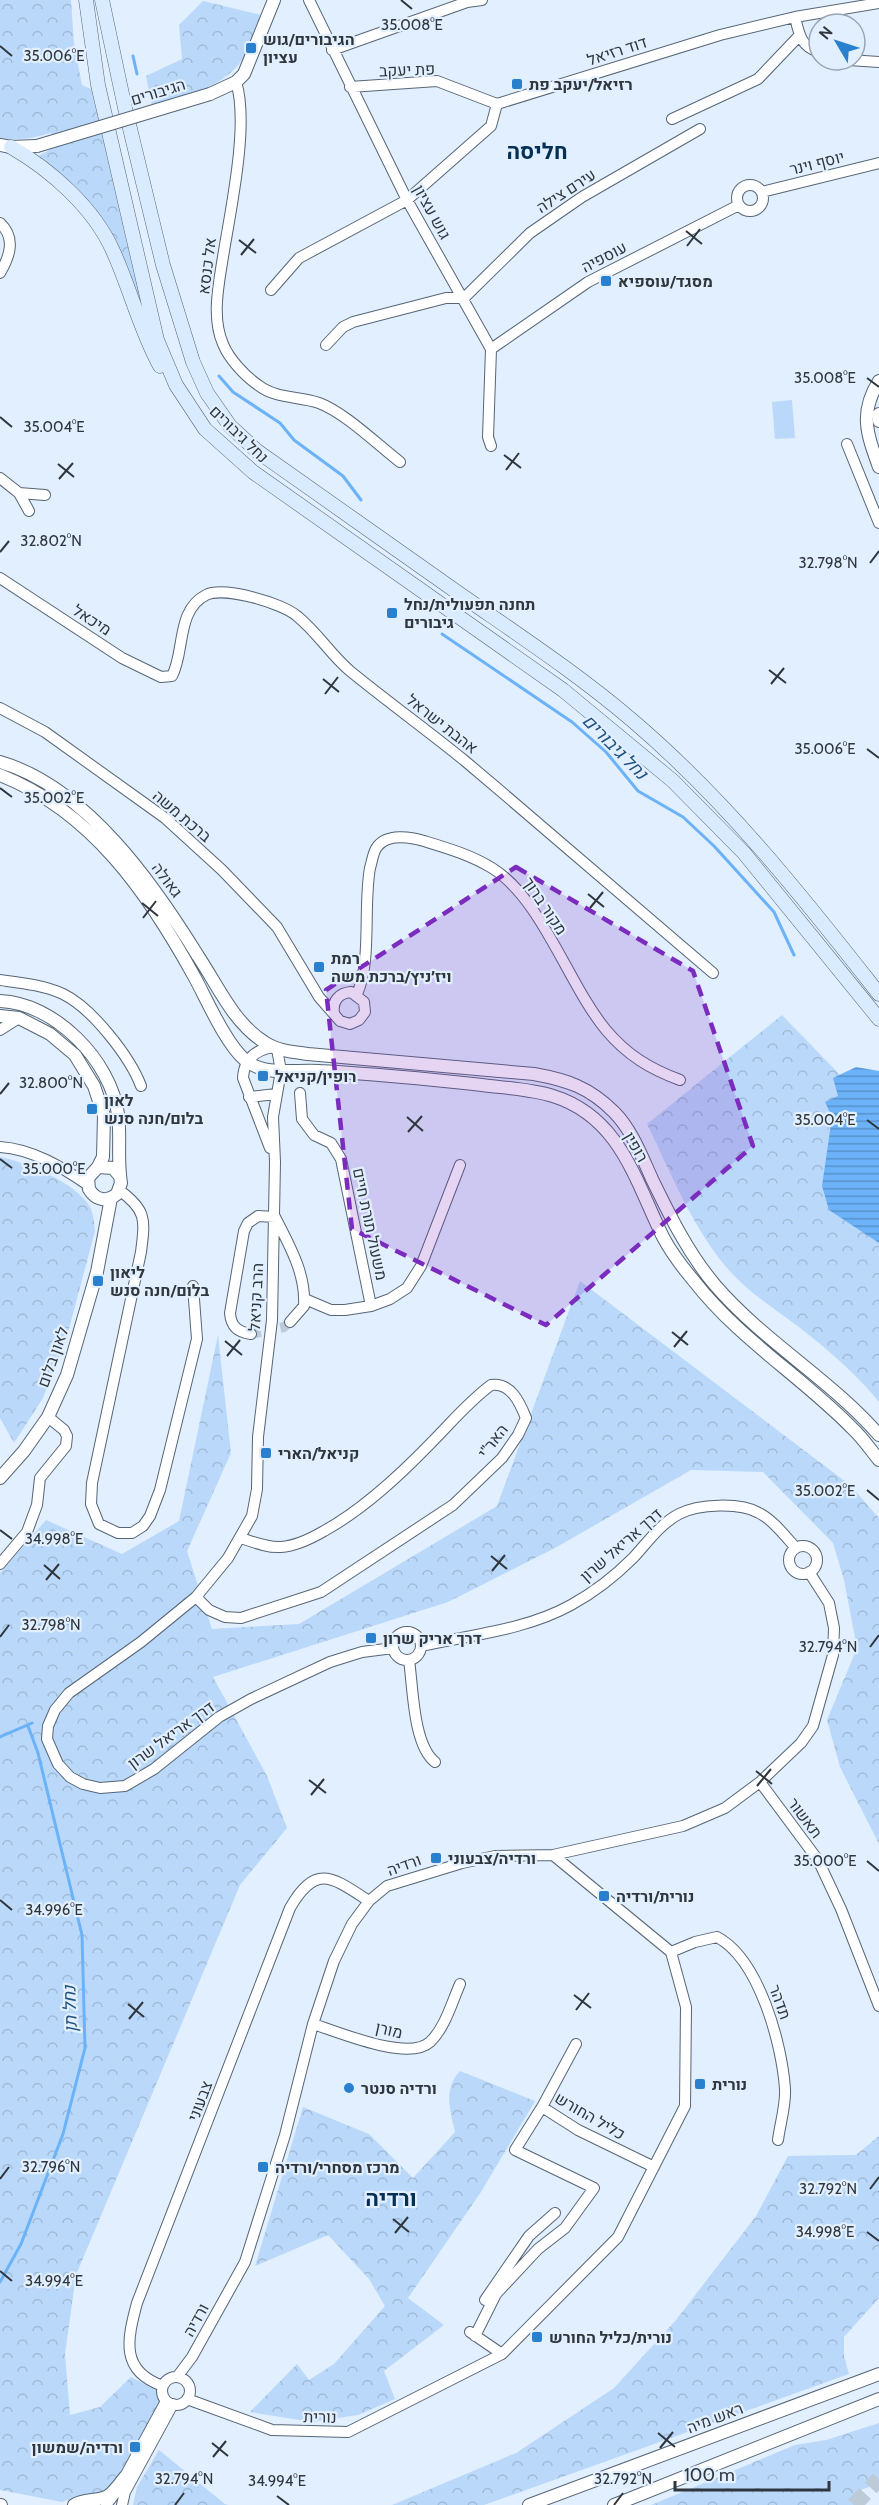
<svg xmlns="http://www.w3.org/2000/svg" width="879" height="2505" font-family="Cabin,Heebo,sans-serif">
  <defs>
    <pattern id="forest-crowns" width="20" height="18" patternUnits="userSpaceOnUse" patternTransform="scale(1.5)"><rect width="20" height="18" fill="#bad9fa"/><path d="M2 6a3 3 0 1 1 6 0M12 15a3 3 0 1 1 6 0" fill="none" stroke="#a0bbd7"/></pattern>
    <pattern id="water-rules" width="6" height="5" patternUnits="userSpaceOnUse" patternTransform="scale(1.5)"><rect width="6" height="5" fill="#6bb2f9"/><path d="M0 2.5h6" fill="none" stroke="#5892cb"/></pattern>
  </defs>
  <rect width="100%" height="100%" fill="#e1efff"/>
  <path fill="#bad9fa" d="M792,400l3,38 -20,1 -3,-37z"/>
  <path fill="url(#forest-crowns)" d="M0,0h71l3,44 8,41 9,4 53,227 -19,-50 -90,-108 23,-13 -7,-12c-18,5 -32,8 -51,5z
    M203,1l58,14c-5,13 -9,28 -16,40 -18,33 -60,40 -93,51l-6,-30 36,-17 -3,-34z
    M782,1015l63,65 34,24v298c-20,-25 -45,-47 -70,-67 -27,-22 -58,-39 -82,-67 -35,-41 -56,-95 -80,-144z
    M0,1157c26,5 77,26 90,50 4,8 4,16 5,24l-29,109 -23,58 -29,45 -14,-25z
    M580,1281l270,204 29,33v326l-39,-77 -13,-47 30,-72 -13,-68 -11,-37 -70,-71 -72,-2 -136,78 -107,54 -235,75 54,99 20,52 -47,57 -164,390 -11,79 5,61 30,-8 31,-30 27,14 2,12 -40,71 -14,17 -26,5 -18,6 -62,-12v-917l46,-53 76,34 57,-33 39,-186 13,118 -44,98 25,78 87,-5 198,-118z
    M460,2071l75,30 -54,91 -73,106 36,27 -60,46 11,28 -37,16 -46,7 -62,-10 47,-48 12,16 25,-16 51,-58 -16,-27 -41,-44 -73,31 48,-159 66,27 44,44 42,-46c-5,-22 -12,-43 5,-61z
    M879,2136v162l-35,39v19l5,18 -365,131h-92l124,-52 98,-65 62,-68 80,-104 32,-60 68,-1z
    M879,2423v61l-19,6 3,15h-212l144,-60 31,-5z
    M159,2450l66,54 3,1h-95l4,-18z"/>
  <path fill="url(#water-rules)" d="M856,1067l23,4v172l-50,-33 -7,-24 10,-69 -7,-15 13,-6 -5,-18z"/>
  <g fill="none" stroke-linecap="round" stroke-linejoin="round">
    <path stroke="#6bb2f9" stroke-width="3" d="M133,56l4,18
      M219,376l14,16 47,31 14,17 49,36 18,24
      M442,634l130,88 34,30 32,39 45,26 31,29 60,66 20,43
      M0,1737l32,-14
      M0,2282l21,-38 42,-110 22,-86 -3,-113 -44,-182 -10,-27"/>
    <path stroke="#bdcad8" stroke-width="10" stroke-dasharray="10 5" stroke-linecap="butt" d="M251,1334l33,-7 6,-5"/>
    <path stroke="#bdcad8" stroke-width="16" stroke-dasharray="16 8" stroke-linecap="butt" d="M854,2505l25,-26"/>
    <g stroke="#566676" stroke-width="12">
      <path id="minor" d="M309,0l98,200 84,149 -3,88 3,9
        M795,17c4,17 6,30 24,35
        M332,50l135,-48 15,-2
        M849,60l30,2
        M236,82c14,43 -7,135 -14,181 -4,25 -10,56 1,81 6,15 22,32 35,41 18,14 40,11 61,18 25,9 59,42 81,59
        M350,87l87,-6 60,23
        M497,104l223,-69 75,-18 84,-14
        M672,119l86,-40 41,-43
        M737 198a13 13 0 1 1 26 0a13 13 0 1 1-26 0Z
        M762,192l117,-29
        M0,223c16,15 10,33 0,50
        M271,290l28,-32 108,-58 84,-74 6,-22
        M326,345l17,-18 10,-5 93,-24h18l66,-65 52,-36 118,-68
        M491,349l97,-67 151,-77
        M847,444l32,79
        M0,478l19,15 10,18
        M19,493l26,2
        M0,578l122,80 39,19 11,-1c13,-24 4,-66 34,-81 18,-9 76,8 91,21 20,16 34,39 53,55 38,31 77,59 115,90 83,70 165,141 248,212
        M0,708l45,24 120,86 57,52 55,57 42,70 21,24 10,3 9,-4 6,-8 -1,-10 -13,-10c-12,1 -19,9 -17,21
        M0,980c22,3 43,5 63,14 29,14 67,63 78,92
        M357,994c15,-33 6,-88 13,-126 2,-6 3,-16 7,-21 10,-14 34,-10 47,-6 23,7 47,14 68,27 50,31 76,116 114,162 21,25 44,39 74,50
        M0,1030l19,-12
        M277,1049l4,22 -8,46 2,45 -3,158 -14,117 -1,52 -5,27 -24,42 -32,39 -55,45 -72,51 -14,17 -7,16 -1,13 11,25 12,13 13,7 17,4 25,-2 29,-17 65,-52 32,-18 79,-37 32,-10 31,-4
        M300,1093l2,26 12,16 17,8 10,16 30,147
        M249,1097l27,-3
        M0,1147c32,2 62,20 88,38
        M270,1148l-27,-70c1,-18 11,-28 30,-31
        M119,1190c28,20 26,30 22,62l-49,231 -1,21 8,20 19,9h14l11,-7 7,-10 10,-26 37,-151 -4,-53
        M305,1299l26,11h14l26,-4 19,-7 17,-11 14,-22 39,-101
        M251,1334c-13,-2 -20,-7 -21,-21l14,-82 4,-8 10,-7 17,1c14,28 31,56 29,89l-14,16
        M789 1560a14 14 0 1 1 28 0a14 14 0 1 1-28 0Z
        M0,1564l27,-32 10,-27 3,-27 26,-32 1,-10 -3,-6 -16,-13
        M196,1597l13,13 16,7 16,1 80,-26 132,-87 49,-47 16,-23 8,-17c-6,-15 -15,-36 -35,-33 -23,17 -40,38 -60,58 -31,32 -67,66 -107,88 -12,7 -28,15 -43,16 -13,1 -28,-5 -40,-9
        M393 1646a14 14 0 1 1 28 0a14 14 0 1 1-28 0Z
        M421,1646c49,-11 105,-16 150,-41 22,-12 44,-29 62,-47 14,-15 27,-34 46,-44 19,-10 61,-12 80,-1 14,7 26,23 37,35
        M409,1660c4,27 4,85 26,102
        M760,1782l58,78 23,49 38,97
        M671,1952l24,-10 22,-5c42,22 65,107 68,152 1,16 -5,35 -7,51
        M313,2024c26,8 95,38 117,18 15,-14 22,-40 30,-58
        M576,2044l-34,63 36,23 76,37
        M485,2300l44,-64 26,-23
        M470,2332l32,22
        M475,2336l21,-42 42,-45 27,-21 29,-40 -79,-38 27,-43
        M177,2377l15,-20 53,-95 40,-127 28,-111 21,-63 18,-37 17,-23 18,-15 75,-23 33,-7 58,-1 130,-29 42,-18 35,-26 41,-39 12,-17 20,-71 1,-27 -5,-25 -20,-31
        M162 2391a14 14 0 1 1 28 0a14 14 0 1 1-28 0Z
        M163,2386c-43,-15 -36,-46 -26,-83l153,-395c26,-45 42,-31 79,-7
        M187,2399l85,31 76,2 154,-78 116,-117 67,-131 1,-99 -15,-55 -118,-97
        M106,2505l11,-14 49,-90
        M122,2505l3,-13 48,-88"/>
    </g>
    <g stroke="#566676" stroke-width="14">
      <path id="tertiary" d="M210,94l26,-12 8,-8 30,-74
        M0,145l11,2 26,-1
        M879,381c-20,32 -12,53 0,86
        M879,414v7
        M0,762c86,25 153,121 198,194 20,30 35,66 66,86 13,9 29,10 44,12l226,20c33,6 55,13 80,38 18,18 28,45 38,67 18,37 36,74 63,106 48,56 115,94 164,150
        M0,775c92,36 149,119 195,203 12,22 31,66 50,82 21,17 50,9 75,11 54,3 108,8 162,14 23,3 49,4 71,11 67,21 82,84 110,141 8,15 20,31 31,44 45,58 107,95 158,147 10,9 18,21 27,32
        M0,1001c55,2 111,60 118,113 3,23 -1,46 3,69l-4,11c-10,8 -21,7 -28,-5l-1,-11 10,-11 15,1 6,7
        M0,1016l19,2 31,16 25,21 19,31 10,30 -1,41 -5,10
        M0,1478l24,-27 24,-34 19,-42 30,-103 14,-74
        M0,2505h1
        M74,2505c11,-7 23,-3 34,-9 7,-5 12,-13 17,-19
        M529,2505l350,-131
        M614,2505l265,-106"/>
    </g>
    <g stroke="#566676" stroke-width="15">
      <path id="secondary" d="M86,0l12,85 59,255 19,45 29,44 48,43 310,218 110,91 71,72 135,166
        M102,0l23,108 38,157 30,97 14,31 23,33 27,25c66,46 131,93 197,139 60,42 123,83 179,131 94,80 170,176 246,273
        M11,147c40,23 83,61 102,104 17,37 27,79 47,115"/>
    </g>
    <use href="#minor" stroke="#fff" stroke-width="10"/>
    <use href="#tertiary" stroke="#fff" stroke-width="12"/>
    <use href="#secondary" stroke="#d9ebfe" stroke-width="14"/>
    <g stroke="#566676" stroke-width="14" stroke-linecap="butt">
      <path id="tertiary-bridge" d="M37,146l173,-52"/>
    </g>
    <use href="#tertiary-bridge" stroke="#fff" stroke-width="12"/>
  </g>
  <path fill="#7b2cbf" fill-opacity="0.2" stroke="#7b2cbf" stroke-width="4.5" stroke-dasharray="12 8" stroke-linejoin="round" d="M516,867l177,104 60,175 -207,179 -194,-96 -26,-239z"/>
  <path fill="none" stroke="#2f363d" stroke-width="2" d="M401,0l11,9M0,46l12,10M686,231l16,13M239,240l17,13M687,246l13,-17M241,255l13,-16M867,378l12,9M0,417l12,10M504,455l17,13M58,464l16,13M506,470l13,-17M59,479l14,-16M0,552l9,-11M870,563l9,-12M769,670l17,13M323,679l16,13M771,684l13,-16M325,694l13,-17M867,749l12,9M0,788l12,9M588,894l16,13M142,903l16,13M590,908l13,-16M143,918l13,-17M0,1094l9,-11M407,1117l16,14M867,1120l12,9M408,1132l14,-16M0,1159l12,9M672,1332l16,13M225,1341l17,14M674,1347l13,-16M227,1356l13,-16M867,1490l12,10M0,1530l12,9M491,1556l16,13M44,1565l16,14M492,1571l13,-16M46,1580l13,-16M0,1637l9,-12M870,1647l9,-12M756,1771l16,13M309,1780l17,13M757,1786l14,-17M311,1795l13,-16M867,1861l12,10M0,1900l12,10M574,1995l17,13M128,2004l16,13M576,2010l13,-17M129,2019l14,-17M0,2179l9,-12M870,2189l9,-12M393,2219l16,13M867,2232l12,9M395,2233l13,-16M0,2271l12,10M658,2433l17,14M212,2443l16,13M660,2448l13,-16M213,2457l13,-16M277,2496l12,9M175,2505l9,-12M614,2505l9,-12"/>
  <g fill="#2880ce" stroke="#e1efff" stroke-width="2">
    <rect x="245" y="42" width="12" height="12" rx="3"/>
    <rect x="511" y="78" width="12" height="12" rx="3"/>
    <rect x="600" y="275" width="12" height="12" rx="3"/>
    <rect x="386" y="607" width="12" height="12" rx="3"/>
    <rect x="313" y="961" width="12" height="12" rx="3"/>
    <rect x="257" y="1070" width="12" height="12" rx="3"/>
    <rect x="86" y="1103" width="12" height="12" rx="3"/>
    <rect x="92" y="1275" width="12" height="12" rx="3"/>
    <rect x="260" y="1447" width="12" height="12" rx="3"/>
    <rect x="365" y="1632" width="12" height="12" rx="3"/>
    <rect x="430" y="1852" width="12" height="12" rx="3"/>
    <rect x="598" y="1890" width="12" height="12" rx="3"/>
    <rect x="694" y="2078" width="12" height="12" rx="3"/>
    <circle cx="349" cy="2088" r="6"/>
    <rect x="257" y="2161" width="12" height="12" rx="3"/>
    <rect x="531" y="2331" width="12" height="12" rx="3"/>
    <rect x="129" y="2441" width="12" height="12" rx="3"/>
  </g>
  <g text-anchor="middle" dominant-baseline="central" stroke-width="4.5" stroke-linejoin="round" paint-order="stroke">
    <g font-size="16" font-weight="bold" fill="#2f363d" stroke="#e1efff" text-anchor="start">
      <text x="263" y="39">הגיבורים/גוש<tspan x="263" dy="18">עציון</tspan></text>
      <text x="529" y="84">רזיאל/יעקב פת</text>
      <text x="618" y="281">מסגד/עוספיא</text>
      <text x="404" y="604">תחנה תפעולית/נחל<tspan x="404" dy="18">גיבורים</tspan></text>
      <text x="331" y="958">רמת<tspan x="331" dy="18">ויז׳ניץ/ברכת משה</tspan></text>
      <text x="275" y="1076">רופין/קניאל</text>
      <text x="104" y="1100">לאון<tspan x="104" dy="18">בלום/חנה סנש</tspan></text>
      <text x="110" y="1272">ליאון<tspan x="110" dy="18">בלום/חנה סנש</tspan></text>
      <text x="278" y="1453">קניאל/הארי</text>
      <text x="383" y="1638">דרך אריק שרון</text>
      <text x="448" y="1858">ורדיה/צבעוני</text>
      <text x="616" y="1896">נורית/ורדיה</text>
      <text x="712" y="2084">נורית</text>
      <text x="361" y="2088">ורדיה סנטר</text>
      <text x="275" y="2167">מרכז מסחרי/ורדיה</text>
      <text x="549" y="2337">נורית/כליל החורש</text>
      <text x="123" y="2447" text-anchor="end">ורדיה/שמשון</text>
    </g>
    <g font-size="16" fill="#2f363d" stroke="#e1efff">
      <text transform="translate(617 51) rotate(-18)">דוד רזיאל</text>
      <text transform="translate(407 70) rotate(-2)">פת יעקב</text>
      <text transform="translate(158 92) rotate(-17)">הגיבורים</text>
      <text transform="translate(817 163) rotate(-14)">יוסף וינר</text>
      <text transform="translate(566 191) rotate(-33)">עירם צילה</text>
      <text transform="translate(432 212) rotate(61)">גוש עציון</text>
      <text transform="translate(604 257) rotate(-27)">עוספיה</text>
      <text transform="translate(207 266) rotate(-83)">אל כנסא</text>
      <text transform="translate(239 434) rotate(44)">נחל גיבורים</text>
      <text transform="translate(92 620) rotate(33)">מיכאל</text>
      <text transform="translate(442 724) rotate(38)">אהבת ישראל</text>
      <text transform="translate(182 816) rotate(40)">ברכת משה</text>
      <text transform="translate(167 880) rotate(53)">גאולה</text>
      <text transform="translate(545 906) rotate(56)">מקור ברוך</text>
      <text transform="translate(636 1147) rotate(60)">רופין</text>
      <text transform="translate(370 1224) rotate(78)">משעול תורת חיים</text>
      <text transform="translate(256 1297) rotate(-87)">הרב קניאל</text>
      <text transform="translate(53 1357) rotate(-70)">לאון בלום</text>
      <text transform="translate(493 1441) rotate(-52)">האר"י</text>
      <text transform="translate(621 1545) rotate(-41)">דרך אריאל שרון</text>
      <text transform="translate(171 1735) rotate(-36)">דרך אריאל שרון</text>
      <text transform="translate(805 1818) rotate(53)">תאשור</text>
      <text transform="translate(404 1865) rotate(-20)">ורדיה</text>
      <text transform="translate(780 2002) rotate(70)">תדהר</text>
      <text transform="translate(389 2030) rotate(13)">מורן</text>
      <text transform="translate(200 2101) rotate(-69)">צבעוני</text>
      <text transform="translate(590 2116) rotate(30)">כליל החורש</text>
      <text transform="translate(196 2320) rotate(-61)">ורדיה</text>
      <text transform="translate(320 2417) rotate(1)">נורית</text>
      <text transform="translate(715 2418) rotate(-21)">ראש מיה</text>
    </g>
    <g font-size="18" font-style="italic" fill="#205180" stroke="#e1efff">
      <text transform="translate(615 747) rotate(45)">נחל גיבורים</text>
      <text transform="translate(70 2009) rotate(-92)">נחל תן</text>
    </g>
    <g font-size="22" font-weight="bold" fill="#053055" stroke="#e1efff">
      <text x="537" y="151">חליסה</text>
      <text x="391" y="2198">ורדיה</text>
    </g>
  </g>
  <g font-size="15" text-anchor="middle" fill="#2f363d" stroke="#e1efff" stroke-width="4.5" stroke-linejoin="round" paint-order="stroke">
    <text x="412" y="30">35.008°E</text>
    <text x="54" y="61">35.006°E</text>
    <text x="825" y="383">35.008°E</text>
    <text x="54" y="432">35.004°E</text>
    <text x="51" y="546">32.802°N</text>
    <text x="828" y="568">32.798°N</text>
    <text x="825" y="754">35.006°E</text>
    <text x="54" y="803">35.002°E</text>
    <text x="51" y="1088">32.800°N</text>
    <text x="825" y="1125">35.004°E</text>
    <text x="54" y="1174">35.000°E</text>
    <text x="825" y="1496">35.002°E</text>
    <text x="54" y="1544">34.998°E</text>
    <text x="51" y="1630">32.798°N</text>
    <text x="828" y="1652">32.794°N</text>
    <text x="825" y="1866">35.000°E</text>
    <text x="54" y="1915">34.996°E</text>
    <text x="51" y="2172">32.796°N</text>
    <text x="828" y="2194">32.792°N</text>
    <text x="825" y="2237">34.998°E</text>
    <text x="54" y="2286">34.994°E</text>
    <text x="184" y="2484">32.794°N</text>
    <text x="623" y="2484">32.792°N</text>
    <text x="277" y="2486">34.994°E</text>
  </g>
  <g transform="translate(837 42) rotate(309)"><circle r="28" fill="#e1efff" stroke="#9aa5b1" stroke-width="1.5"/>
  <path d="M0-4.5L10 22L0 15L-10 22Z" fill="#2880ce"/>
  <text y="-9" font-size="16" font-weight="bold" text-anchor="middle" fill="#2f363d">N</text>
  </g>
  <path d="M675 2481v9h154v-9" fill="none" stroke="#2f363d" stroke-width="3"/>
  <text x="684" y="2481" font-size="18" fill="#2f363d" stroke="#e1efff" stroke-width="4.5" paint-order="stroke">100 m</text>
</svg>
